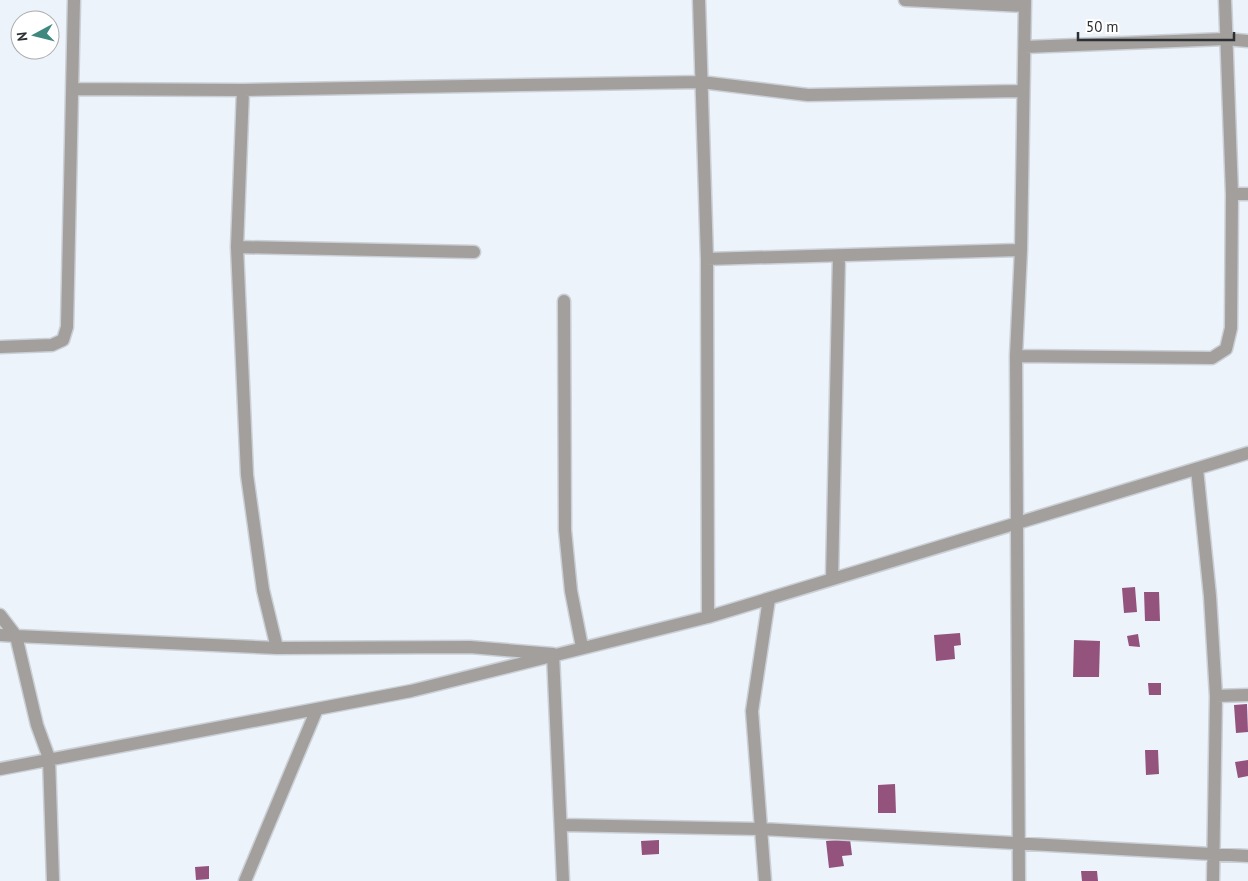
<svg xmlns="http://www.w3.org/2000/svg" width="1248" height="881" font-family="'PT Sans',sans-serif">
  <rect width="100%" height="100%" fill="#ecf3fa"/>
  <path fill="#93537d" d="M1135,587l2,25 -13,1 -2,-25z
    M1144,592h15l1,29h-15z
    M960,633l1,12 -7,1 1,13 -19,2 -2,-26z
    M1138,634l2,13 -11,-1 -2,-10z
    M1074,640l26,1 -1,36h-26z
    M1148,683h13v12h-12z
    M1247,704l1,28 -12,1 -2,-28z
    M1145,750h13l1,24 -13,1z
    M1248,760v16l-10,2 -3,-16z
    M895,784l1,29h-18v-28z
    M850,839l2,16 -10,1 2,10 -15,2 -3,-27z
    M659,840v14l-17,1 -1,-14z
    M209,866v13l-13,1 -1,-13z
    M1081,871h16l1,10h-16z"/>
  <g fill="none" stroke-linecap="round" stroke-linejoin="round">
    <g stroke="#cad0d6" stroke-width="15">
      <path id="minor" d="M699,0l8,259 1,358
        M905,0l120,6
        M1025,47l200,-8 23,2
        M73,89l170,1 458,-8 107,13 214,-4
        M243,90l-6,157 10,228 16,115 14,58
        M1232,194h16
        M237,247l237,5
        M707,259l314,-9
        M564,301l1,229 6,61 11,56
        M0,347l52,-2 11,-5 4,-13 7,-327
        M1016,356l196,2 14,-9 5,-21 1,-134 -7,-194
        M1197,469l13,127 6,100 -3,185
        M832,579l7,-323
        M0,615l16,21 261,12 193,-1 83,7 10,227
        M0,635l16,1 21,89 12,33 4,123
        M1216,696l32,-1
        M0,769l411,-78 297,-74 540,-164
        M562,825l198,4 488,27
        M245,881l72,-172
        M765,881l-13,-170 17,-112
        M1019,881l-3,-525 5,-106 4,-250"/>
    </g>
    <use href="#minor" stroke="#a39f9d" stroke-width="12"/>
  </g>
  <g transform="translate(35 35) rotate(263)"><circle r="24" fill="#ffffff" stroke="#abacad"/>
  <path d="M0-4L9 19L0 12L-9 19Z" fill="#40877f"/>
  <text y="-8" font-size="14" font-weight="bold" text-anchor="middle" fill="#2d3033">N</text>
  </g>
  <path d="M1078 32v8h156v-8" fill="none" stroke="#2d3033" stroke-width="2.5"/>
  <text x="1086" y="32" font-size="15" fill="#2d3033" stroke="#ffffff" stroke-width="4" paint-order="stroke">50 m</text>
</svg>
